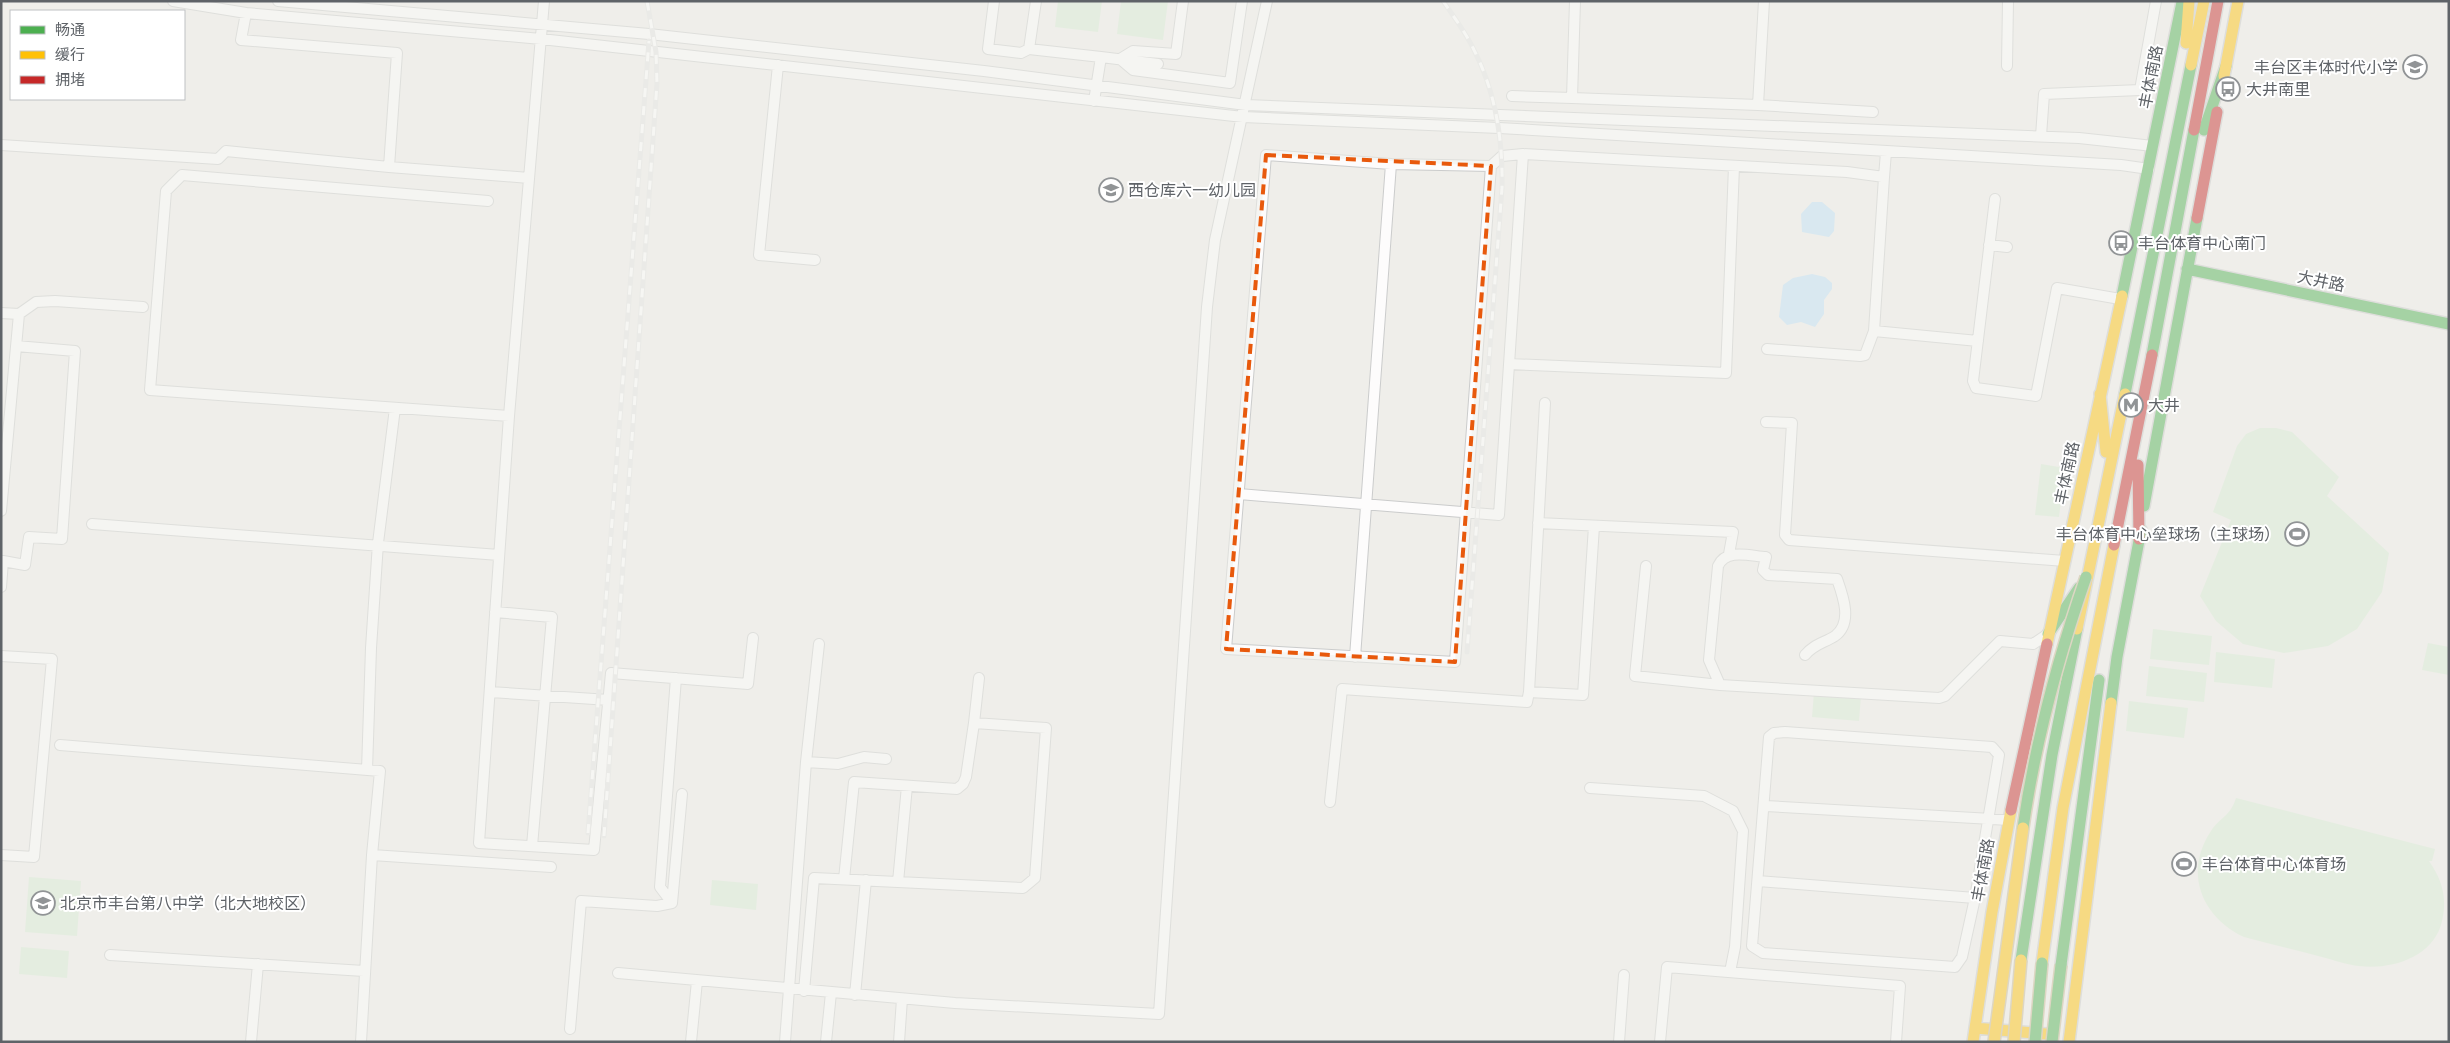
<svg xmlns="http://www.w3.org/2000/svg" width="2450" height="1043" font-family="'Public Sans','Noto Sans SC',sans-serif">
  <rect width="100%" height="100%" fill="#efeeea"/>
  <path fill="#d8ebd6" d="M1058,1h44l-4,31 -43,-5z
    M1121,1h47l-5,39 -46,-6z
    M2260,428h16l16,4 47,45 -12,19 62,57 -7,39 -25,37 -29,17 -44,7 -41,-9 -27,-23 -16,-25 31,-76 -18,-8 24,-66 9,-12z
    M2041,464l24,4 -6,49 -24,-2z
    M2153,629l59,7 -3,29 -59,-6z
    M2428,643l21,4v28l-27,-5z
    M2216,652l59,7 -3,29 -58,-6z
    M2149,666l58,7 -3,29 -58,-6z
    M1814,692l47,4 -2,25 -47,-4z
    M2129,701l59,7 -4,30 -58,-7z
    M2236,798l199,51 -3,12h-3c14,20 19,39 12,64 -10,33 -51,45 -82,41 -12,-1 -25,-6 -37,-9 -26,-7 -52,-13 -78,-20 -42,-20 -61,-64 -33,-106 10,-15 19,-14 25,-33z
    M29,877l52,4 -4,55 -52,-4z
    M712,880l46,4 -2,26 -46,-5z
    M21,947l48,4 -2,27 -48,-4z"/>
  <path fill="#bfe0f9" d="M1812,202h10l13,11 -1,18 -5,6 -27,-5 -1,-18z
    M1812,274l13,3 7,6v6l-8,11v14l-9,13 -14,-5 -14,3 -8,-8 4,-32 10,-7z"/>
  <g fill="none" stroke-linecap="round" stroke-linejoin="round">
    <g stroke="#cbcccc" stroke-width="12">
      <path id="street" d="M173,1l73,12 295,26 702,78 256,11 622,37 28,4
        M278,1l371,33 335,37 262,34 833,33 74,8
        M544,1l-35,415 -30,427 115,7 17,-177 137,11 5,-46
        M994,1l-6,48 33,4 8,-4
        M1036,1l-7,48 72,8
        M1183,1l-7,53 -43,-3 -13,8 13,11 97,13 12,-82
        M1575,1l-3,97 186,7
        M1764,1l-6,104 115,7
        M246,13l-5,27 156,13 -8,114 140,11
        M778,65l-19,190 56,5
        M2007,66l1,-65
        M1512,96l60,2
        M1094,101l7,-44 57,7
        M2041,136l3,-42 96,-4 16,-89
        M1,145l217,14 8,-8 163,16
        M1491,166l-36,496 -229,-13 40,-494 125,9 100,2 11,-10 21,-2 324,18 37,5 2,-25
        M1884,177l-10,154 104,10
        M1995,199l-22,182 3,7 60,8 21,-108 63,11
        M488,201l-306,-26 -16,16 -16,199 359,26
        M1989,245l18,2
        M1,313l18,1 17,-12 19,-1 88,6
        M1767,349l93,7 5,-1 9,-24
        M1509,364l217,9 8,-207
        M1545,403l-16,289 54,3 11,-169
        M1766,422l26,1 -7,112 4,5 276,21
        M1239,494l260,21 24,-361
        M1,511l18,-197
        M1538,523l195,9 -4,22
        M92,524l407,31
        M1646,566l-11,110 85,9
        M1,587l2,-26 22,4 4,-28 33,2 13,-188 -59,-5
        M495,612l57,5 -20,229
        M1805,655c9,-11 19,-12 30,-19 18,-13 8,-40 2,-57l-69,-4 -5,-5 3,-13c-16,-1 -40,-9 -48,9l-9,94 11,25 219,13 6,-2 55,-55 33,3 15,-10
        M1,656l51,3 -18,198 -33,-2
        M1355,657l36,-493
        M490,692l119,8
        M1785,732l207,15 7,8 -24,143 -13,59 -7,10 -192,-14 -11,-7 17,-209 5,-4z
        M60,745l320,26 -8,84 179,12
        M806,762l32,2 26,-7 22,2
        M367,770l4,-122 7,-105 17,-135
        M1590,788l114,8 29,15 10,20 -8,116 -5,25
        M1330,802l12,-113 185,13 2,-10
        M1765,806l244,14
        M844,879l10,-97 103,7 6,-5 3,-7 8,-54
        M1758,881l217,17
        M898,882l9,-96
        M672,903l10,-109
        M110,955l254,16
        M618,973l337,30 204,11 48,-707 8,-67 52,-239
        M804,991l10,-113 209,10 12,-10 11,-150 -72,-5 5,-45
        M855,995l11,-115
        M570,1029l11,-128 76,5 15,-3 -12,-16 16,-209
        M251,1042l7,-78
        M361,1042l11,-187
        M691,1042l6,-61
        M785,1042l21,-280 13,-118
        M826,1042l5,-49
        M899,1042l3,-43
        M1619,1042l5,-67
        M1660,1042l7,-75 233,19 -4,56"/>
    </g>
    <g stroke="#cacacb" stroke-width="14">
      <path id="fast" d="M2204,130l22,-64
        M2187,269l262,55
        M2122,296l60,-294
        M2152,355l42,-225
        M2125,394l66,-329
        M2144,506l53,-288
        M2048,634l31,-46
        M2111,703l6,-46 24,-127
        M2021,960l31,-205 25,-126
        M2061,965l38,-285"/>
    </g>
    <g stroke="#cacacb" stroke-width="14">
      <path id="slow" d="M2186,43l3,-42
        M2191,65l13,-64
        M2224,76l14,-75
        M2100,394l6,58
        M2077,629l48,-235
        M2047,644l75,-348
        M2042,963l21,-155 51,-263
        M1975,1028l71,6
        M1973,1042l19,-130 19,-102
        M2069,1042l42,-339"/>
    </g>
    <g stroke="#cacacb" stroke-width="14">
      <path id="jam" d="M2194,130l24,-129
        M2197,218l20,-106
        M2138,465l1,74
        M2114,545l38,-190
        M2011,810l36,-166"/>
    </g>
    <use href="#street" stroke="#fdfcfc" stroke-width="10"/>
    <use href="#fast" stroke="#4caf50" stroke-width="11"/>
    <use href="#slow" stroke="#ffc107" stroke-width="11"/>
    <use href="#jam" stroke="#c62828" stroke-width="11"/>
    <g stroke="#e4e4e4" stroke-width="5">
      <path id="rail" d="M1443,1c11,16 23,32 31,49 22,43 29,91 28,138l-35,464
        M588,833l61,-792
        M604,836l53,-753 -1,-31 -9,-51"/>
    </g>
    <use href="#rail" stroke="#fff" stroke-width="3" stroke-dasharray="9" stroke-linecap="butt"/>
    <g stroke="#c8b996" stroke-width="14" stroke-linecap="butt">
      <path id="fast-bridge" d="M2023,828c12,-85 35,-170 63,-251
        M2035,1042l7,-79
        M2052,1042l9,-77"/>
    </g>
    <g stroke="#c8b996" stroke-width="14" stroke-linecap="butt">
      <path id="slow-bridge" d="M1994,1042l29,-214
        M2014,1042l7,-82"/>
    </g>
    <use href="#fast-bridge" stroke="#4caf50" stroke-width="11"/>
    <use href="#slow-bridge" stroke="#ffc107" stroke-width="11"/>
  </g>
  <path d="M0 0H2450V1043H0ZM1266,155l225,11 -36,496 -229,-13z" fill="#efeeea" fill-opacity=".55" fill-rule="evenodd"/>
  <path fill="none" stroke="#e8590c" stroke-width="4" stroke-dasharray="10 6" stroke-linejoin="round" d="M1266,155l225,11 -36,496 -229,-13z"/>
  <defs>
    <g id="school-ring" transform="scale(1.25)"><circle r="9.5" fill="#fff" stroke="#919496" stroke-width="1.5"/><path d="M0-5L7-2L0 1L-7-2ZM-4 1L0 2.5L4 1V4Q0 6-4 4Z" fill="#919496"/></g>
    <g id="bus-ring" transform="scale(1.25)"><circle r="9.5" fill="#fff" stroke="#919496" stroke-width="1.5"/><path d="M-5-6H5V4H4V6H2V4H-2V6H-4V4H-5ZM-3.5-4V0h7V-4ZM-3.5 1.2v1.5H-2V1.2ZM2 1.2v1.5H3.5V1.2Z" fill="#919496"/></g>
    <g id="metro-ring" transform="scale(1.25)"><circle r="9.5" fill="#fff" stroke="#919496" stroke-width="1.5"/><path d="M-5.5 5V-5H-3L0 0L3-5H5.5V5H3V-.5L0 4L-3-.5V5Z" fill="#919496"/></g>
    <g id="stadium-ring" transform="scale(1.25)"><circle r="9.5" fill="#fff" stroke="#919496" stroke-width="1.5"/><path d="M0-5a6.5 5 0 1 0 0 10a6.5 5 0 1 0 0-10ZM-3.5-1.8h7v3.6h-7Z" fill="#919496"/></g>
  </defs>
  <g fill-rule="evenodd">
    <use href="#school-ring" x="2415" y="67"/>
    <use href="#bus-ring" x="2228" y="89"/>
    <use href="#school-ring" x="1111" y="190"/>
    <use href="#bus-ring" x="2121" y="243"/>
    <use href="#metro-ring" x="2131" y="405"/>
    <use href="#stadium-ring" x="2297" y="534"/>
    <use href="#stadium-ring" x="2184" y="864"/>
    <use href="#school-ring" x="43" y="903"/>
  </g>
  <g text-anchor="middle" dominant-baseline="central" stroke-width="4" stroke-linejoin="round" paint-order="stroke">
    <g font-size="16" fill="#5f6368" stroke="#fff" text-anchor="start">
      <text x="2398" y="67" text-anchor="end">丰台区丰体时代小学</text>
      <text x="2246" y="89">大井南里</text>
      <text x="1128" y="190">西仓库六一幼儿园</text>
      <text x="2138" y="243">丰台体育中心南门</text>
      <text x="2148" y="405">大井</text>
      <text x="2280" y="534" text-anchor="end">丰台体育中心垒球场（主球场）</text>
      <text x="2202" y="864">丰台体育中心体育场</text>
      <text x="60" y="903">北京市丰台第八中学（北大地校区）</text>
    </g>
    <g font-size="16" fill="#5f6368" stroke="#fff">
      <text transform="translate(2151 77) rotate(-79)">丰体南路</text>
      <text transform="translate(2321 281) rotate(12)">大井路</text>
      <text transform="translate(2067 473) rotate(-78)">丰体南路</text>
      <text transform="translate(1983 870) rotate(-80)">丰体南路</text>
    </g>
  </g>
  <rect width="2450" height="1043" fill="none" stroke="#5f6368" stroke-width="5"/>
  <rect x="10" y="10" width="175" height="90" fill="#ffffff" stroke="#bfc1c3"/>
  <rect x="20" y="26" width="25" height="8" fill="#4caf50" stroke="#bfc1c3"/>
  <text x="55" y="35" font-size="15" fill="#5f6368">畅通</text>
  <rect x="20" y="51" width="25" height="8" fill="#ffc107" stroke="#bfc1c3"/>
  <text x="55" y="60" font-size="15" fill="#5f6368">缓行</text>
  <rect x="20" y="76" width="25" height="8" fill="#c62828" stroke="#bfc1c3"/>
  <text x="55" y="85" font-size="15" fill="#5f6368">拥堵</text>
</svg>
